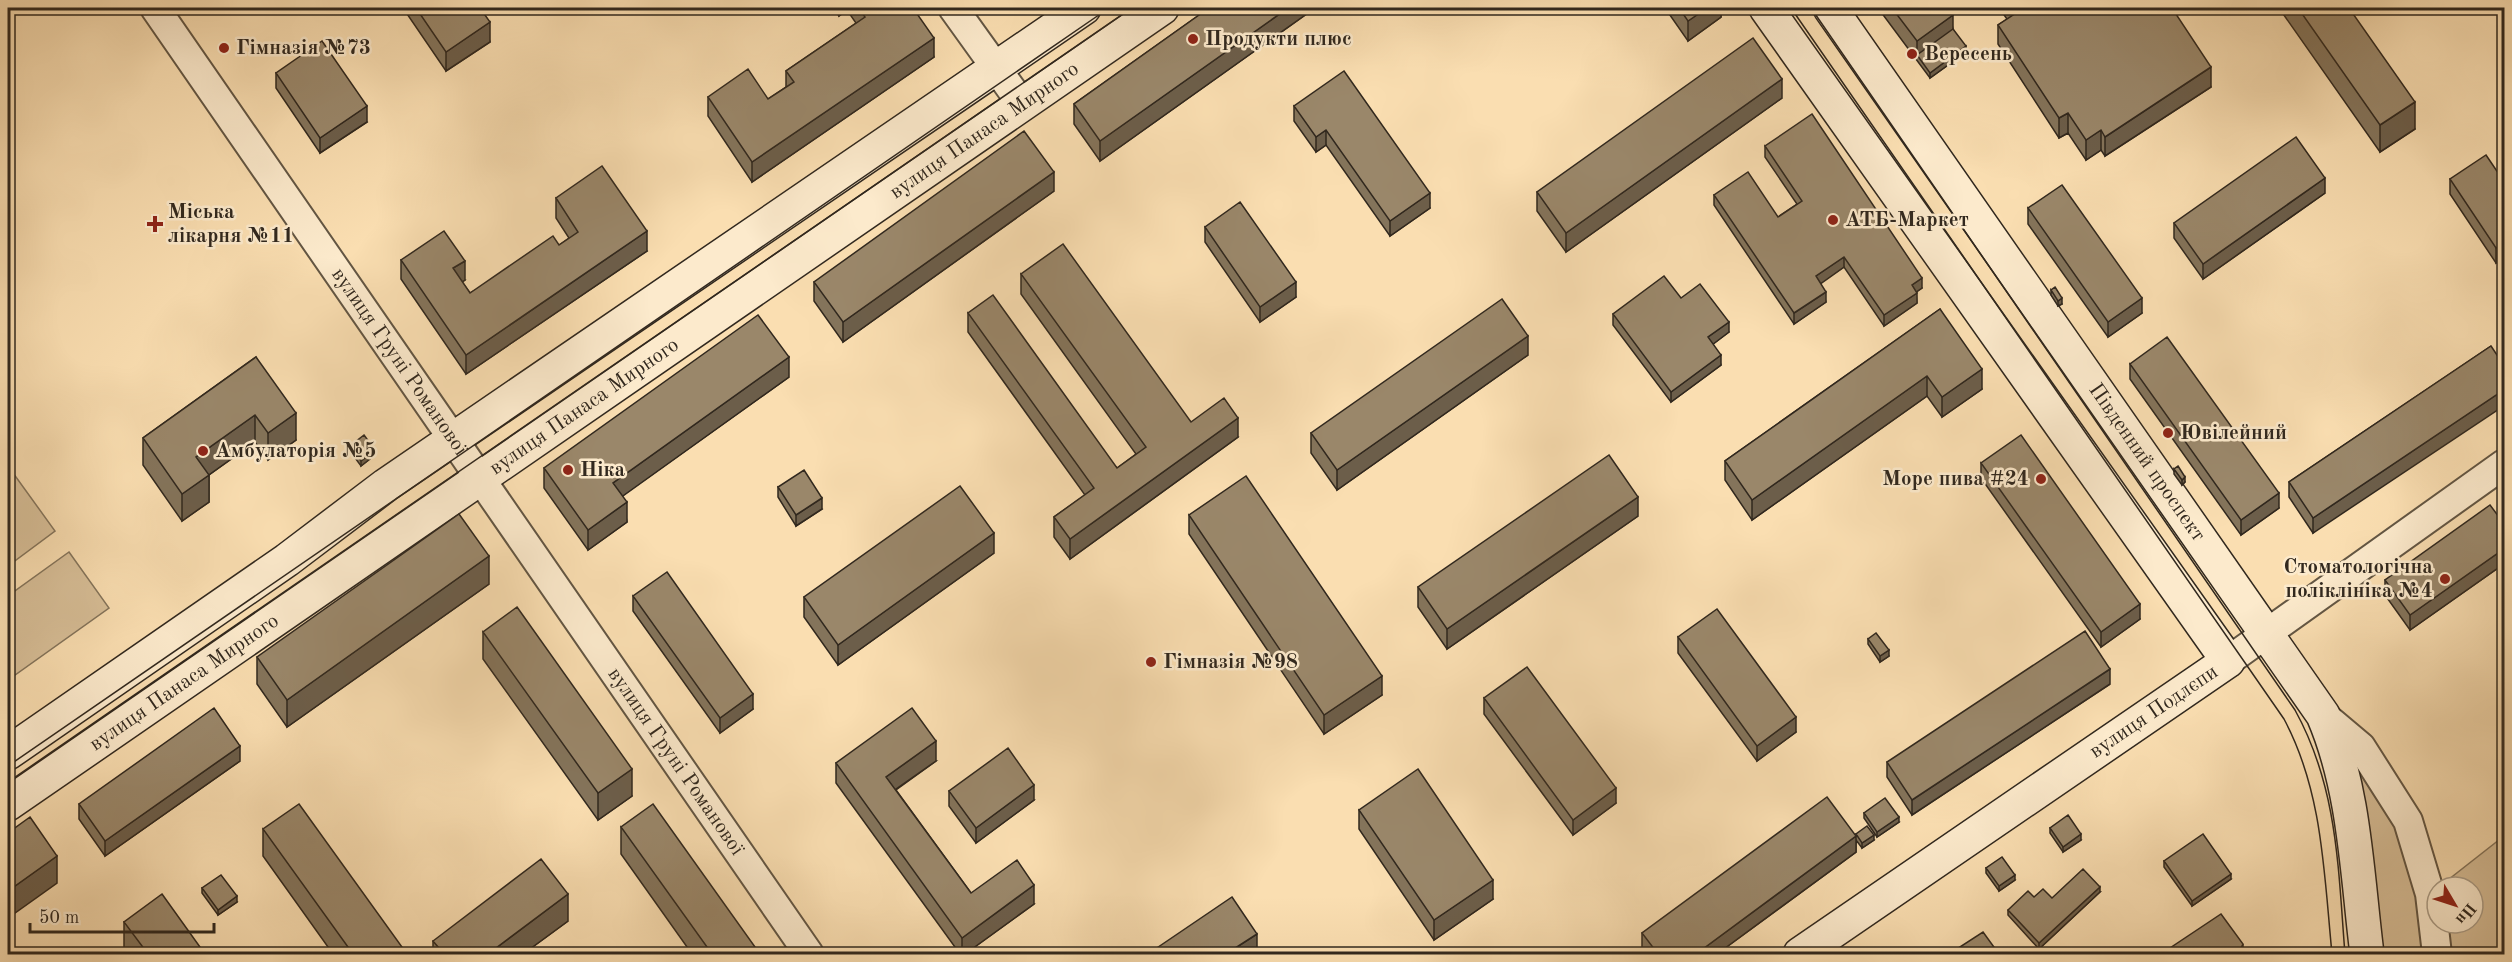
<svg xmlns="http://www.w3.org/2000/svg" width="2512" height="962" font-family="'Old Standard TT',serif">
  <rect width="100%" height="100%" fill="#fadeb1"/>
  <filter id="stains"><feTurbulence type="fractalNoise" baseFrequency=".00333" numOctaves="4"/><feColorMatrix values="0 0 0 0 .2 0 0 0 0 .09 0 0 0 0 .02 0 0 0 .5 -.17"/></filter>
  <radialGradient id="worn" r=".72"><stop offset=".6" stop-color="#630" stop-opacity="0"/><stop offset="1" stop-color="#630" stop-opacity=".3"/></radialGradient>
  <path fill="#d8bf98" stroke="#84745b" stroke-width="1.5" d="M8,466l47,65 -47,35z
    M69,552l40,56 -101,72v-84z
    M2361,747l76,176h36v-36h-34l65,-51v118h-137l-22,-172z"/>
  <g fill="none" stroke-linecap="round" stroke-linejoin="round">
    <g stroke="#635643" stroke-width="32">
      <g id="street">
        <path id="s1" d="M155,8l654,946"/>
        <path d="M953,8l69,96"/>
        <path d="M2228,661l276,-197"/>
        <path d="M2323,715l38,32 47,74 22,73 7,60"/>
      </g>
    </g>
    <g stroke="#31281e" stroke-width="36">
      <g id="secondary">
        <path d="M1766,8l462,653 -428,293"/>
        <path id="s2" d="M1830,8l493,707c32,74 34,160 44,239"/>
        <path d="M8,753l279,-193 99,-75 698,-477"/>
        <path id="s3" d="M8,804l1154,-796"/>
      </g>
    </g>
    <use href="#street" stroke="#fceacc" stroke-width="28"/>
    <use href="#secondary" stroke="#fceacc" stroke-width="33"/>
    <path stroke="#31281e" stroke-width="1.5" d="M1791,8l493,711c39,73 40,155 48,235
      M1811,8l484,702c43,78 43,158 50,244
      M8,766l1101,-758
      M8,782l1124,-774"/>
  </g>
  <path fill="#84745b" stroke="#31281e" stroke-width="1.5" d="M403,8h77l10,34 -44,29z
    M833,8h80l21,49 -182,125 -44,-66v-19l60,2 18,-12v-16l70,-48 -9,-13 -8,6z
    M1209,8h106l-215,153 -26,-37v-20z
    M1665,8h56v9l-33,24z
    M1878,8h70l5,21 13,23 -36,26z
    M2002,8h170l39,79 -106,69 -4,-6 -15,10 -18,-27 -9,5 -61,-94v-19l9,-6 -5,-7z
    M2279,8h70l66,121 -35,23z
    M276,73l91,49 -47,31 -44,-65z
    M1782,98l-216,154 -29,-41v-19z
    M1294,106l136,102 -40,28 -64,-91 -10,7 -22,-31z
    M1765,146l157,142 -6,4 1,11 -33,23 -40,-59 -24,16 6,19 -32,22 -80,-119v-10l64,22 19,-13 -32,-47z
    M2450,179l55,4v74l-9,6 -46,-69z
    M1054,191l-211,151 -29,-41v-19z
    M2325,193l-122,86 -29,-41v-15z
    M556,198l91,53 -181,123 -65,-95v-19l64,20 -3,2 8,11 89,-48 10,-7 -13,-20z
    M2028,208l114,105 -34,24 -80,-113z
    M1205,227l91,70 -36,25 -55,-80z
    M1021,274l170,148 47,15 -168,122 -16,-22v-20l31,-22 -117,-163v-19l149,155 19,-14 -115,-160z
    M2051,290l11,14 -4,2 -7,-11z
    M1681,298l48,34 -16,12 8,21 -50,37 -58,-77v-11z
    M1940,309l42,80 -40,28 -15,-21 -175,124 -27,-40v-19z
    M2491,346l-178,187 -24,-36v-15z
    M1528,355l-191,135 -26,-37v-20z
    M256,357l40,83 -28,20 -13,-18 -46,33v27l-27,19 -39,-56v-27z
    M2130,364l149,144 -38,27 -111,-156z
    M789,377l-167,119 5,26 -39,28 -44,-62v-20z
    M350,446l25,9 -14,11 -11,-15z
    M1981,463l159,156 -39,28 -120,-169z
    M2174,469l11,13 -3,3 -8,-11z
    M778,487l44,22 -26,17 -18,-29z
    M1189,515l193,180 -58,39 -135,-200z
    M1638,516l-191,133 -29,-42v-20z
    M2505,525v38l-95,67 -25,-35v-15z
    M994,553l-156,112 -34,-48v-20z
    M489,584l-202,143 -30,-43v-27z
    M633,596l120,113 -33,24 -87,-122z
    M483,632l149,164 -34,24 -115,-161z
    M1678,637l118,95 -39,29 -79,-108z
    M1868,639l21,17 -9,6 -12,-18z
    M2110,684l-198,131 -25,-38v-15z
    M1484,698l132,105 -43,32 -89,-121z
    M240,761l-135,95 -26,-37v-15z
    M936,761l-40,29 75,103 63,11 -69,50h-5l-124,-171v-20z
    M949,791l85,9 -58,43 -27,-37z
    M1359,810l134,89 -59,41 -75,-111z
    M1864,813l35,9 -22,15 -13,-19z
    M621,827l139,127h-68l-71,-100z
    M2050,828l31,12 -18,12 -13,-19z
    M263,829l144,125h-74l-70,-98z
    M1856,834l18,6 -12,8 -6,-8v12l-139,102h-71l-4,-5v-16l214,-97z
    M2164,861l67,18 -39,27 -28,-39z
    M1986,868l29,12 -16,11 -13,-18z
    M202,888l35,14 -19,13 -16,-22z
    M2100,892l-61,57 -31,-34v-5l44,-12z
    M568,921l-45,33h-90v-13z
    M124,922l81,32h-77l-4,-5z"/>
  <path fill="#6c5e4a" stroke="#31281e" stroke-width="1.5" d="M839,8h8v2l-8,6z
    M1288,8h27l-215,153v-20z
    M1707,8h14v9l-33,24v-20z
    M1953,15v19l-36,21v-14z
    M490,22v20l-44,29v-19z
    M934,38v19l-182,125v-20z
    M1966,46v6l-36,26v-5z
    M2211,67v20l-106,69v-19z
    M1782,79v19l-216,154v-19z
    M2415,102v27l-35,23v-27z
    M367,106v16l-47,31v-15z
    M2068,113v20l-9,5v-20z
    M1326,130v15l-10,7v-15z
    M2101,130v20l-15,10v-20z
    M1054,172v19l-211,151v-20z
    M2325,178v15l-122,86v-15z
    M1430,193v15l-40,28v-15z
    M647,231v20l-181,123v-19z
    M2505,242v15l-9,6v-15z
    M1844,257v10l-28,20v-11z
    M465,261v19l-12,8v-20z
    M1922,278v10l-10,7v-10z
    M1296,282v15l-36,25v-15z
    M1826,292v10l-32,22v-11z
    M1917,293v10l-33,23v-11z
    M2062,298v6l-4,2v-5z
    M2142,298v15l-34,24v-15z
    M1729,322v10l-21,16v-11z
    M1528,336v19l-191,135v-20z
    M1721,355v10l-50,37v-10z
    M789,357v20l-176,126v-20z
    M1982,369v20l-40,28v-20z
    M1927,376v20l-175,124v-20z
    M2505,389v16l-192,128v-15z
    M296,413v27l-28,20v-27z
    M255,415v27l-59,42v-27z
    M1238,418v19l-168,122v-20z
    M375,450v5l-14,11v-5z
    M209,475v27l-27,19v-27z
    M2185,477v5l-3,3v-5z
    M2279,493v15l-38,27v-15z
    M1638,497v19l-191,133v-20z
    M822,498v11l-26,17v-11z
    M627,502v20l-39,28v-20z
    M994,533v20l-156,112v-20z
    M2505,548v15l-95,67v-15z
    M489,556v28l-202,143v-27z
    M2140,604v15l-39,28v-15z
    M1889,650v6l-9,6v-6z
    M2110,669v15l-198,131v-15z
    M1382,676v19l-58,39v-19z
    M753,694v15l-33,24v-15z
    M1796,717v15l-39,29v-15z
    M936,741v20l-50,35v-19z
    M240,746v15l-135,95v-15z
    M632,769v27l-34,24v-27z
    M1034,785v15l-58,43v-15z
    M1616,788v15l-43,32v-15z
    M1899,817v5l-22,15v-5z
    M2081,834v6l-18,12v-5z
    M1874,835v5l-12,8v-5z
    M1856,836v16l-139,102h-21z
    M57,856v27l-49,35v-27z
    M2231,874v5l-39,27v-5z
    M2015,875v5l-16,11v-5z
    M1493,880v19l-59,41v-20z
    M1034,885v19l-69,50h-3v-16z
    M2100,887v5l-61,57v-6z
    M568,894v27l-45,33h-35z
    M237,896v6l-19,13v-5z
    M1257,934v15l-9,5h-22z
    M2243,944v10h-5z"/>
  <path fill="#9a876a" stroke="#31281e" stroke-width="1.5" d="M416,8h64l10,14 -44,30z
    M859,8h54l21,30 -182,124 -44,-65 40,-28 20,30 26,-17 -8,-11 79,-54z
    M1209,8h79l-188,133 -26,-37z
    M1679,8h28l-19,13z
    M1892,8h56l5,7 -36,26z
    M2012,8h160l39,59 -106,70 -4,-7 -15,10 -18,-27 -9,5 -61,-93 18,-12z
    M2298,8h51l66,94 -35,23z
    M1953,29l13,17 -36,27 -13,-18z
    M1753,38l29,41 -216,154 -29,-41z
    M322,41l45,65 -47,32 -44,-65z
    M1344,71l86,122 -40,28 -64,-91 -10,7 -22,-31z
    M1812,114l110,164 -10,7 5,8 -33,22 -40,-58 -28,19 10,16 -32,21 -80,-118 34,-23 30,45 24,-16 -37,-55z
    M1024,131l30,41 -211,150 -29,-40z
    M2296,137l29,41 -122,86 -29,-41z
    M2486,155l19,28v59l-9,6 -46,-69z
    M602,166l45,65 -181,124 -65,-95 43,-29 21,30 -12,7 17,25 83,-57 6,9 19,-13 -22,-34z
    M2062,185l80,113 -34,24 -80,-114z
    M1240,202l56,80 -36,25 -55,-80z
    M1063,244l128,178 33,-24 14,20 -168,121 -16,-22 40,-29 -126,-175 25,-18 124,173 29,-21 -125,-173z
    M1664,276l17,22 19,-14 29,38 -21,15 13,18 -50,37 -58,-78z
    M2055,287l7,11 -4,3 -7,-11z
    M1502,299l26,37 -191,134 -26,-37z
    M1940,309l42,60 -40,28 -15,-21 -175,124 -27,-39z
    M758,315l31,42 -176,126 14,19 -39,28 -44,-62z
    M2167,337l112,156 -38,27 -111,-156z
    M2491,346l14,21v22l-192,129 -24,-36z
    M256,357l40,56 -28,20 -13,-18 -59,42 13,18 -27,19 -39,-56z
    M364,435l11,15 -14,11 -11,-15z
    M2021,435l119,169 -39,28 -120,-169z
    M1609,455l29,42 -191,132 -29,-42z
    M2178,466l7,11 -3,3 -8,-11z
    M804,470l18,28 -26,17 -18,-28z
    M1246,476l136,200 -58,39 -135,-200z
    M960,486l34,47 -156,112 -34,-48z
    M2490,505l15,20v23l-95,67 -25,-35z
    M459,514l30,42 -202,144 -30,-43z
    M667,572l86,122 -33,24 -87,-122z
    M517,607l115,162 -34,24 -115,-161z
    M1717,609l79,108 -39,29 -79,-109z
    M2085,631l25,38 -198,131 -25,-38z
    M1876,633l13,17 -9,6 -12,-17z
    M1527,667l89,121 -43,32 -89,-122z
    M214,708l26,38 -135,95 -26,-37z
    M912,708l24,33 -50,36 85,116 46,-33 17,25 -72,53 -126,-175z
    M1008,748l26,37 -58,43 -27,-37z
    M1418,769l75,111 -59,40 -75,-110z
    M1827,797l29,39 -160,118h-38l-16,-21z
    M1885,798l14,19 -22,15 -13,-19z
    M299,804l108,150h-54l-90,-125z
    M653,804l107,150h-48l-91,-127z
    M2068,815l13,19 -18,13 -13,-19z
    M30,817l27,39 -49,35v-58z
    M1867,826l7,9 -12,8 -6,-9z
    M2203,834l28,40 -39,27 -28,-40z
    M2002,857l13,18 -16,11 -13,-18z
    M541,859l27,35 -80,60h-44l-11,-13z
    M2083,869l17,18 -61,56 -31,-33 20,-19 6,6 9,-8 9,9z
    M221,875l16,21 -19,14 -16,-22z
    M162,894l43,60h-57l-24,-32z
    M1232,897l25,37 -31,20h-78z
    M2221,914l22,30 -5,10h-77z
    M1983,932l16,22h-50z"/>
  <g fill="#8f2418" stroke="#fceacc" stroke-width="2">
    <circle cx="1193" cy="39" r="6"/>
    <circle cx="224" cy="48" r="6"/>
    <circle cx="1912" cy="54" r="6"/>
    <circle cx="1833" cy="220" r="6"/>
    <path d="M152 215h6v6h6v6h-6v6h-6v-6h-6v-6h6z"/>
    <circle cx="2168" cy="433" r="6"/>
    <circle cx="203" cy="451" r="6"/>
    <circle cx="568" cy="470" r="6"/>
    <circle cx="2041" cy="479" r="6"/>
    <circle cx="2445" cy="579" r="6"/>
    <circle cx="1151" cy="662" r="6"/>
  </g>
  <g text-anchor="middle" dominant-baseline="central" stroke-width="5" stroke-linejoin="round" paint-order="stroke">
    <g font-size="21" font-weight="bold" fill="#31281e" stroke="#fceacc" text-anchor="start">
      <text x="1205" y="39">Продукти плюс</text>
      <text x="236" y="48">Гімназія №73</text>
      <text x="1924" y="54">Вересень</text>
      <text x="168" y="212">Міська<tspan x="168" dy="24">лікарня №11</tspan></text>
      <text x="1845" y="220">АТБ-Маркет</text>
      <text x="2180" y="433">Ювілейний</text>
      <text x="215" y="451">Амбулаторія №5</text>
      <text x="580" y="470">Ніка</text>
      <text x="2029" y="479" text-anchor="end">Море пива #24</text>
      <text x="2433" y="567" text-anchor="end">Стоматологічна<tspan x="2433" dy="24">поліклініка №4</tspan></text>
      <text x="1163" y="662">Гімназія №98</text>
    </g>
    <g font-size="21" fill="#31281e" stroke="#fceacc">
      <text stroke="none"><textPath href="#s3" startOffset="1186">вулиця Панаса Мирного</textPath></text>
      <text stroke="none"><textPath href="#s1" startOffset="430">вулиця Груні Романової</textPath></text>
      <text stroke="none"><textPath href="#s3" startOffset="700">вулиця Панаса Мирного</textPath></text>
      <text stroke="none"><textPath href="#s2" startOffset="554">Південний проспект</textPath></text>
      <text stroke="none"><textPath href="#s3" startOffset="214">вулиця Панаса Мирного</textPath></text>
      <text transform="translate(2154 712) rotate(-34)">вулиця Подлєпи</text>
      <text stroke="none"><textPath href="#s1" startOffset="916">вулиця Груні Романової</textPath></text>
    </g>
  </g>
  <rect width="2512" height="962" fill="none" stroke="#fadeb1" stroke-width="30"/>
  <rect x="9" y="9" width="2494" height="944" fill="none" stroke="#31281e" stroke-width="3"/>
  <rect x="15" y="15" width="2482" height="932" fill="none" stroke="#31281e" stroke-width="1.5"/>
  <g transform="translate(2455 905) rotate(129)"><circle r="28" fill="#fceacc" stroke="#ab9c86" stroke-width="1.5"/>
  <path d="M0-4.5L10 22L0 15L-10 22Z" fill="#8f2418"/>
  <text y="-9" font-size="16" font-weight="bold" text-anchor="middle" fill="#31281e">Пн</text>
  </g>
  <path d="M30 923v9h184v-9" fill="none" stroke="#31281e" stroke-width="3"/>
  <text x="39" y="923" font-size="18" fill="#31281e" stroke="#fceacc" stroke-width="4.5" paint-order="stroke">50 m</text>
  <rect width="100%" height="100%" filter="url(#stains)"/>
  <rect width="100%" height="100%" fill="url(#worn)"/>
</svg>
